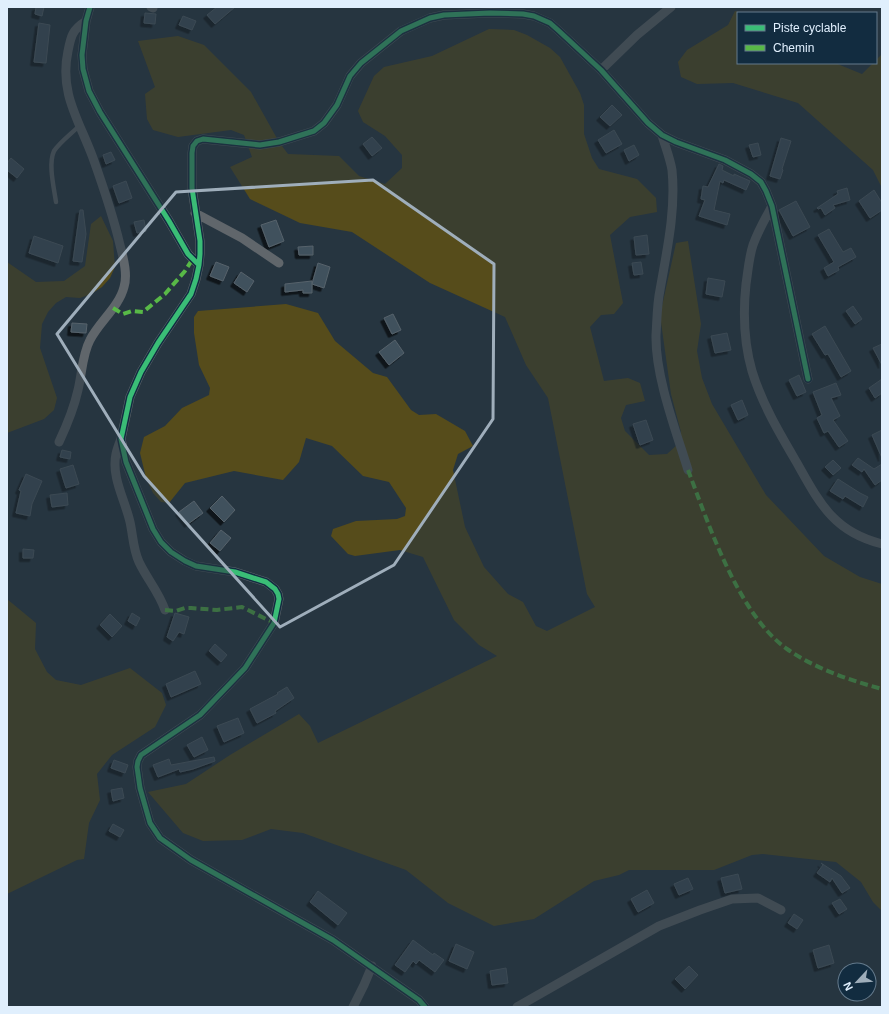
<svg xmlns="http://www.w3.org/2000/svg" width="889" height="1014" font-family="Arial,sans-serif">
  <defs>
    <filter id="shadow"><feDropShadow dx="-3.5" dy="3.5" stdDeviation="0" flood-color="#0009"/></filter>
  </defs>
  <rect width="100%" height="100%" fill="#263540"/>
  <path fill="#564c1b" d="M735,11l7,2h-4v50h97l27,11 11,-11h3v-3l6,-6v134l-9,-18 -75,-67 -65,-20 -36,1 -16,-7 -3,-15 9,-12 41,-25z
    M489,29l25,1 13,5 23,13 10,9 20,36 4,12v29l8,24 7,11 38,10 19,19 1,14 -27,5 -20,18 13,68 -9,11 -13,1 -11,12 14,54 24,-3 12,5 5,18 -19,4 -5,13 4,13 24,24 18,-1 10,-9 4,-13 -10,-38 -11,-79 16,-72 12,-2 13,83 -4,27 5,27 10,26 54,91 58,61 36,21 22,7v327l-9,-9 -12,-20 -25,-20 -73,-8 -11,1 -38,15h-85l-10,5 -25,6 -60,38 -40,7 -46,-23 -42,-33 -103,-37 -32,-4 -29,11 -39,1 -20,-8 -35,-41 38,-8 44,-29 69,-41 11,12 8,17 179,-87 -18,-11 -25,-25 -31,-63 -23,-7 -45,6 -7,-2 -17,-18 2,-7 23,-8 41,-2 8,-3 1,-8 -17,-26 -26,-6 -31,-30 -26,-8 -7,24 -16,18 -49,-9 -49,12 -16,20 -8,-1 -8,-9 -7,-15 -6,-25 4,-16 21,-11 17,-18 27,-13 1,-7 -11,-23 -5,-32v-16l4,-6 88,-7 32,9 17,28 38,32 14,4 24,33 8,5 17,-1 29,17 8,15 -15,8 -5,16 12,57 19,40 24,27 15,8 13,24 11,5 48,-24 -8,-13 -39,-196 -22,-33 -21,-48 -75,-34 -78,-51 -52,-9 -50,-24 -20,-32 22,-10 -8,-22 -13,-5 -53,7 -25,-7 -6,-11 -2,-25 10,-7 -17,-46 40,-5 26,9 47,47 28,50 9,12 51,2 20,20 26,8 17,-16v-13l-17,-19 -22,-14 -5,-11 16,-35 10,-9 48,-11z
    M101,216l12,25 2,26 -5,11 -8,9 -11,7 -11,4 -14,-1 -10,6 -8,9 -6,12 -2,24 17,50 -3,12 -10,9 -37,14v-171l29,20 28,-1 21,-15 6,-42z
    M7,599l29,24 -1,26 12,23 9,8 25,5 49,-17 32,25 4,12 -11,22 -43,28 -15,19 3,26 -11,23 -5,36 -7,1 -70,34z"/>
  <path fill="#40515d" stroke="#56626b" filter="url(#shadow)" d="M36,7h8l-2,9 -7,-2z
    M217,7h18l-20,17 -8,-9z
    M145,13l11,1 -1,10 -11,-1z
    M183,16l13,5 -4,9 -13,-5z
    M39,23l11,2 -4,38 -12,-1z
    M612,105l10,10 -12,11 -10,-9z
    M614,130l8,14 -16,9 -8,-13z
    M372,137l10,11 -10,8 -9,-12z
    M781,138l10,3 -9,28 1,1 -3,9 -10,-3z
    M758,143l3,12 -8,2 -4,-12z
    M634,145l5,10 -10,6 -5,-11z
    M111,152l4,8 -9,4 -3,-9z
    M11,158l13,11 -7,9 -10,-8v-7z
    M719,164l4,2 -1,4 12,6v-2l16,7 -4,9 -22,-10 -1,3 -3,-2 -6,29 16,4 -3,11 -28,-9 6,-16 -4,-1 2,-13 5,1z
    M126,181l6,17 -13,5 -6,-17z
    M847,188l3,12 -17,5 2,3 -10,7 -4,-7 -3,1 -1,-1 21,-14 -1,-3z
    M874,190l8,13v7l-12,8 -11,-17z
    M796,201l14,26 -17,9 -14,-26z
    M80,210h3l3,24 -4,28 -9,-1z
    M144,220l2,11 -9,2 -3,-11z
    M276,220l8,21 -15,6 -8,-22z
    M829,229l14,23 8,-4 5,9 -18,10 1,3 -11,6 -4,-8 10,-6 -16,-27z
    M647,235l2,19 -13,1 -2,-18z
    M34,236l29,10 -5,17 -29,-10z
    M313,246v9h-14l-1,-8z
    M216,262l13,5 -6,14 -13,-5z
    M641,262l2,12 -9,1 -2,-12z
    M318,263l12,4 -6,21 -12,-4z
    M241,272l13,9 -7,11 -13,-9z
    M708,278l17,3 -3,16 -16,-3z
    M312,281v12h-9v-3l-18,2v-8z
    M853,306l9,13 -7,5 -9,-13z
    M393,314l8,16 -9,4 -8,-16z
    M72,323l15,1 -1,9 -15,-1z
    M825,326l26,45 -10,6 -13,-23 -3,1 -13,-21z
    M727,333l4,17 -16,3 -4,-17z
    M395,340l9,13 -15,12 -10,-13z
    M882,344v21l-9,-17z
    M799,375l7,17 -9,4 -8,-16z
    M882,379v14l-7,5 -6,-10z
    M836,383l5,12 -10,3 9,18 -7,4 15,21 -9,6 -11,-16 -4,2 -7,-15 5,-3 -9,-23z
    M742,400l6,15 -10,5 -7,-15z
    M646,420l7,20 -13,5 -7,-21z
    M882,430v28l-10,-23z
    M62,450l9,2 -1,7 -10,-2z
    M858,458l16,11 8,-5v16l-7,5 -11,-16 -2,3 -10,-7z
    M833,460l8,8 -8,7 -8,-8z
    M73,465l6,19 -13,4 -6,-19z
    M26,474l16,7 -10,23 -2,12 -14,-3 5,-22 -2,-1z
    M838,479l22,14 8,4 -5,10 -18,-11 -2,3 -13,-8z
    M67,493l1,12 -16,2 -2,-12z
    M222,496l13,14 -11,12 -14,-14z
    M194,501l9,12 -15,11 -9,-12z
    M221,530l10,8 -11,13 -10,-8z
    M23,549l11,1 -1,8h-10z
    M132,613l8,5 -4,8 -8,-5z
    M175,613l14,4 -5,17 -5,-2 -6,9 -6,-4z
    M110,614l12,12 -10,11 -12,-12z
    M215,644l12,11 -6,7 -12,-11z
    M195,671l6,13 -30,13 -5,-13z
    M287,687l7,11 -19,13 1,2 -19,10 -7,-14 28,-15 -1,-1z
    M238,718l6,15 -20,9 -7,-16z
    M202,737l6,13 -14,7 -7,-12z
    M214,757l1,4 -22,8 -13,3 -1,-3 -21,8 -5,-12 16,-6 2,6z
    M114,760l14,5 -3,8 -14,-5z
    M122,788l2,10 -11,3 -2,-11z
    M113,824l11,6 -4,7 -11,-6z
    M821,863l20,13 9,12 -8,5 -10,-15 -2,4 -13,-9 6,-8z
    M738,874l4,15 -17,4 -4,-15z
    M688,878l5,11 -14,6 -5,-11z
    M647,890l7,13 -16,9 -7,-13z
    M318,891l29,22 -9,12 -28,-23z
    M840,899l7,10 -8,5 -7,-11z
    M794,914l9,6 -6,9 -9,-6z
    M413,940l20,15 1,-2 10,7 -9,12 -16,-12 -3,4 -3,-3 -8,11 -10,-7z
    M456,944l18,8 -7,17 -18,-8z
    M829,945l5,18 -16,5 -5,-18z
    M689,966l9,9 -13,14 -10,-10z
    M506,968l2,15 -16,2 -2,-14z"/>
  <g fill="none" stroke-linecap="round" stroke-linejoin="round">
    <path stroke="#60666b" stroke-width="4.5" d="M56,202c-2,-14 -8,-38 -2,-51 5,-8 18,-18 25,-25"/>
    <path stroke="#60666b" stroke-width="9" d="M90,7l-4,14 -4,34 1,14 6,22 11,21 69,109 19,33 11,11 1,-11v-13l-8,-53v-35l1,-7 4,-5 6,-2 57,6 19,-3 35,-11 10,-8 13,-18 13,-29 11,-13 40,-32 29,-13 14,-3 46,-2 33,1 11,2 16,7 9,8 42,39 47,53 14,12 14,7 49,18 26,14 10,8 5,9 6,15 36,173
      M151,7l2,1
      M601,70l36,-35 34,-28
      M662,135c3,11 8,23 10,35 4,40 -5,80 -12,120 -3,14 -3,30 -4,45 -1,41 20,96 32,135
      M772,206c-7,13 -14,25 -19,39 -4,12 -5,26 -7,39 -3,28 -2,59 6,87 10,33 28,63 45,92 23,41 37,69 85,81
      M195,213l47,25 37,25
      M199,265l-3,14 -5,15 -33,49 -17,29 -11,25 -9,42 5,23 27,67 8,13 10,10 14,9 11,5 39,6 31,10 9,7 3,5 1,5 -5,24 -29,45 -45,47 -59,40 -3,6 -1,6 3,21 10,35 10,15 31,22 142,80 86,60 6,7
      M121,439c-2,5 -4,10 -5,15 -5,23 9,46 14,68 3,13 3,27 9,40 8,17 20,30 26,48
      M59,442c8,-17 15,-34 19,-52 4,-16 4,-35 12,-50 9,-18 29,-33 34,-53 4,-13 -1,-30 -4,-42 -7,-30 -17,-59 -27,-87 -14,-38 -34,-65 -25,-107 3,-15 4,-21 18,-30
      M353,1007l11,-22 8,-19
      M517,1007l142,-81 41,-16 32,-11 26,-1 23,12"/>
    <path stroke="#58b947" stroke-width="4" stroke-dasharray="8 4" stroke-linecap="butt" d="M113,308l10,6 9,-3 11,1 22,-18 20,-23 7,-11
      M688,470c21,55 50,144 99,179 29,20 62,31 95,40
      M165,610l11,1 9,-3h6l26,2 25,-3 32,16"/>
    <g stroke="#122c40" stroke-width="8">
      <path id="cycleway" d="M90,7l-4,14 -4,34 1,14 6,22 11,21 69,109 19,33 11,11 1,-11v-13l-8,-53v-35l1,-7 4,-5 6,-2 57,6 19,-3 35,-11 10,-8 13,-18 13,-29 11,-13 40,-32 29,-13 14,-3 46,-2 33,1 11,2 16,7 9,8 42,39 47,53 14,12 14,7 49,18 26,14 10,8 5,9 6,15 36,173
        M199,265l-3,14 -5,15 -33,49 -17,29 -11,25 -9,42 5,23 27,67 8,13 10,10 14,9 11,5 39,6 31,10 9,7 3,5 1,5 -5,24 -29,45 -45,47 -59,40 -3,6 -1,6 3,21 10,35 10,15 31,22 142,80 86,60 6,7"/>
    </g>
    <use href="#cycleway" stroke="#3abd76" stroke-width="5"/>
  </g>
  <path d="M0 0H889V1014H0ZM373,180l121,84 -1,155 -99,146 -114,62 -136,-151 -87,-142 119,-142z" fill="#263540" fill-opacity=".55" fill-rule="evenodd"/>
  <path fill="none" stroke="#9faebb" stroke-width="3" stroke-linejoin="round" d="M373,180l121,84 -1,155 -99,146 -114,62 -136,-151 -87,-142 119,-142z"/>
  <rect width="889" height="1014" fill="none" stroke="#e0effd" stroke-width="16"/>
  <rect x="737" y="12" width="140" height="52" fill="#122c40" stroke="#647a8c"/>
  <rect x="745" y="25" width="20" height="6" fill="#3abd76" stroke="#647a8c"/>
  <text x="773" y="32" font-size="12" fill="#e0effd">Piste cyclable</text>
  <rect x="745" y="45" width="20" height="6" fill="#58b947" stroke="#647a8c"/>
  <text x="773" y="52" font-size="12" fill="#e0effd">Chemin</text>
  <g transform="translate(857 982) rotate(244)"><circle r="19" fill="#122c40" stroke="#647a8c"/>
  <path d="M0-3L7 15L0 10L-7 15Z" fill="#9faebb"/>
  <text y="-6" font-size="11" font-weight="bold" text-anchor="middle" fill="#e0effd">N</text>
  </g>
</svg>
